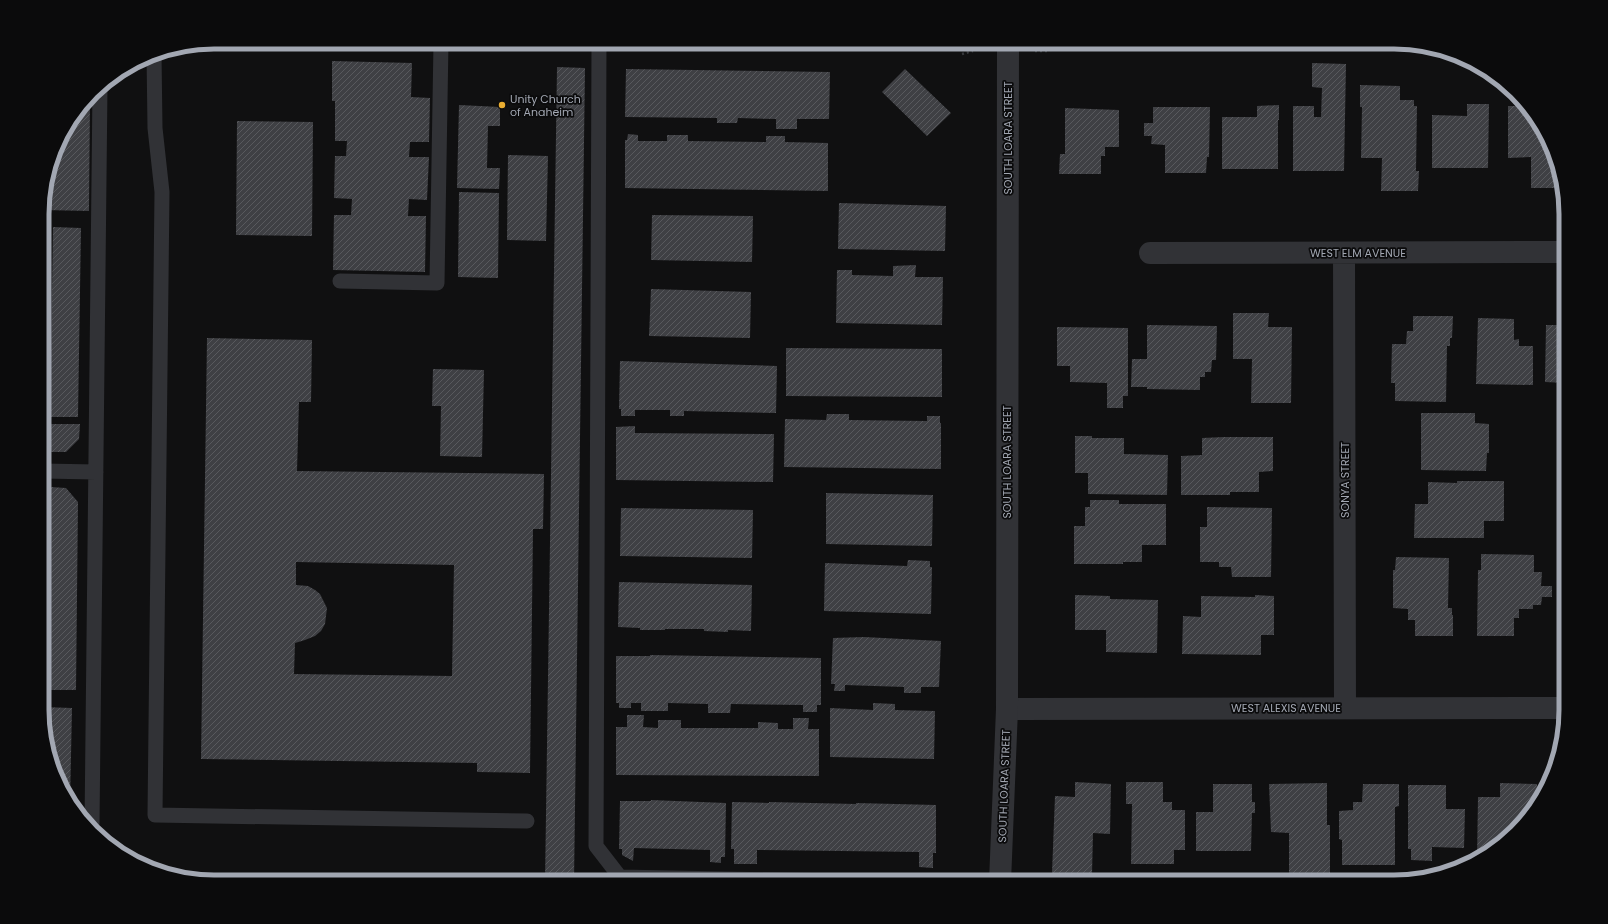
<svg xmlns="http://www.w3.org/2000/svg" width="1608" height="924" font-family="Poppins,sans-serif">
  <defs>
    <pattern id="building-hatch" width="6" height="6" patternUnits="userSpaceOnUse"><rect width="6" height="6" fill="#3f4044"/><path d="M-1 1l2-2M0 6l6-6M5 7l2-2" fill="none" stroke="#58595d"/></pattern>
  </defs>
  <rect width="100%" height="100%" fill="#101011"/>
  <path fill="url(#building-hatch)" fill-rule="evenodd" d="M332,61l80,2 -1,34 19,1 -1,44h-19l-1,15h20l-2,43 -18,-1 -1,17h18l-1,56 -92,-2 1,-55h17l1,-16 -18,-1 1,-42h11l1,-15h-12v-40h-3z
    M1312,63l34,1 -2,107h-51v-65h21v11h7l1,-29 -10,-1z
    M557,67l28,1 -11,814h-29z
    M626,69l204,3 -1,47h-32v10h-21v-10l-38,-1 -1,5h-20v-5l-92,-1z
    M905,69l46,44 -24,23 -45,-44z
    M1360,85l40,1v14h14v6h3l-1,65h3l-1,20h-37l1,-33h-21l1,-51h-2z
    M90,98l-1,113 -46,-1v-18l17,-54z
    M1467,104h22l-1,64h-56v-53l35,1z
    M459,105l41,2v19h-12l-1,42h13l-1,21 -42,-1z
    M1279,105v15h-1v49h-56v-52h35v-11z
    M1508,106h15l14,13 20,40 6,29h-32v-31l-23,1z
    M1153,107h57l-1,50h-2l-1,16h-41v-28l-14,-1 1,-8h-8v-13h9z
    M1065,108l54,2v37h-14v9h-4v18h-42l1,-20h5z
    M237,121l76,1 -1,114 -76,-1z
    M628,134l10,1v6h29v-6h21v6l78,1v-6h19v6l43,1v48l-203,-3v-48h2z
    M508,155l40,1 -2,85 -39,-1z
    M459,192l40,1 -1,85 -40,-1z
    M839,203l107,3 -1,45 -107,-2z
    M652,215l101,1 -1,46 -101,-2z
    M53,227l28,1 -3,189h-28z
    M916,265l-1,12h28l-1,48 -106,-2 1,-53h15v5l41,1v-10z
    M651,289l100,3 -1,46 -101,-2z
    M1233,313h36l-1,14h24l-1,76h-40l1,-44h-19z
    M1413,316h40l-1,22h-2v8h-3l-1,56 -51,-1v-18h-4l1,-39h14l1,-13h6z
    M1478,318l36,1v21l5,-1v7h14v39l-57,-1z
    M1147,325l70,1 -1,34h-4l-1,12h-6v5h-5v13l-53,-1v-2h-16l1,-28h15z
    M1546,325h20v58l-21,-1z
    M1057,327l71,1v68h-5v12h-16v-25l-37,-1v-16h-13z
    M207,338l105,2 -1,62h-12l-2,69 247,3 -1,55h-10l-3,244 -53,-1v-9l-276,-4zM296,562l158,3 -2,111 -158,-2 1,-31 10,-3 10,-4 6,-5 4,-7 2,-16 -7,-14 -5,-4 -7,-4 -12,-1z
    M786,348l156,1v48l-156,-1z
    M620,361l157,5 -1,47 -92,-2v5h-14v-6h-35v6h-14v-7h-2z
    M433,369l51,1 -2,87 -42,-1 1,-50h-9z
    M1421,413h54v10l14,1v29h-2l-1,18 -65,-1z
    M827,414h22v6l78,1v-5h13v7h1v46l-157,-2 1,-48 41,1z
    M43,424h37l-1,15 -13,13h-23z
    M635,426v7l139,1 -1,48 -157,-2v-53z
    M1075,436h17v2h32v16l44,1 -1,40 -79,-1v-21h-13z
    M1224,437h49v34l-14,1v20h-29v3h-49v-39l21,-1v-17z
    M1457,481h47v40h-20v17h-70l1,-34h13v-22l29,1z
    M51,487l15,1 12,14 -2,188h-27z
    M826,493l107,2 -1,51 -106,-2z
    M1090,500h29v4h47v41h-24v17h-19v2h-49v-38h11v-19h5z
    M1207,507l65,1 -1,69h-39l-1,-10h-12v-5h-19v-35h7z
    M621,508l132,2 -1,48 -132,-2z
    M1558,509h8v39l-9,-1z
    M1481,554l53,1v17h8l-1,14h11v11h-10l-1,8h-8v4h-14v9h-5v18h-37l1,-66h3z
    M1396,557l53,1 -1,50h4v7h1v21h-38v-16h-7v-11l-15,-1v-38h2z
    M908,560l22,1v6h2l-1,47 -107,-3 1,-48 82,3z
    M619,582l133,3 -1,46 -23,-1v2l-24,-1v-2h-39v1h-25v-2l-22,-1z
    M1075,595l35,1v3l48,1 -1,53 -51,-1v-22h-31z
    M1255,595l19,1v39h-13v20l-79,-1 1,-38 18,1v-21l54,1z
    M864,637l77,4 -2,46h-18v6h-17v-6l-59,-2v6h-11l1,-7h-4l2,-46z
    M650,655l171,3v47h-4v7h-14v-7l-72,-1 -1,9h-22v-9l-40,-1v8h-27v-8h-10v5h-12v-5h-3v-47h34z
    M873,703l22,1v6l40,1 -1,48 -104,-2v-49l43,2z
    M43,707l29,1 -2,95 -27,-71z
    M627,715h17l-1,12 15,1v-8h23v8h77v-6l20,1v6h15v-11h16l-1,11h11v47l-203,-1v-48h11z
    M1075,782l36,2 -1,50 -17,-1 -1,41 -40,-1 3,-77 20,1z
    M1126,782h37v20h9v8h13v40h-11v14h-43l1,-60h-6z
    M1327,783v42h3v49h-41v-41l-18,-1 -2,-48z
    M1500,783l37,1 -1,17h-2v5l-45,47 -12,6 1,-62h22z
    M1213,784h39v18h3v11h-3l-1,38h-55v-39h17z
    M1363,784h36v22l-4,1v58h-53v-25l-3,-1v-28l14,-1v-8h9z
    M1408,785h38v24h19l-1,39 -32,-1v14l-21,-1v-11h-3z
    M651,800l75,3 -1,54h-4v6l-11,-1v-12l-76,-2 -1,13 -11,-6v-6h-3l1,-48h31z
    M732,802l37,1v-1l87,2v-1l80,2v48h-3v15l-14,-1v-15l-162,-2v14h-23v-15h-3z"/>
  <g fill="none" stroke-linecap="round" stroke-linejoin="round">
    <path stroke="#37393d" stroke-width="2.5" stroke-dasharray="2 3" stroke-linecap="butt" d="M958,50l2,-8
      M1035,51h15l1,-9
      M962,54l11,-3"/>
    <path stroke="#313236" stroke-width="15" d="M599,42l-3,804 24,31 271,5
      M154,54l1,74 7,64 -7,623 372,6
      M340,281l97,2 4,-241
      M43,471l53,1
      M92,825l8,-739"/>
    <path stroke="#313236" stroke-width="22" d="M1150,253l416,-1
      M1344,253l1,455
      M1007,709l559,-1"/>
    <path stroke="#313236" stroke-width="22" d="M1000,882l7,-173 1,-667"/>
  </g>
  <circle fill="#e9ad31" stroke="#0b0b0c" stroke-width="1.5" cx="502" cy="105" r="4"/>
  <g text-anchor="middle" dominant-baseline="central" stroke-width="3.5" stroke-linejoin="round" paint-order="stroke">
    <g font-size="11" fill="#a2a7b2" stroke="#0b0b0c" text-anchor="start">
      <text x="510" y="99">Unity Church<tspan x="510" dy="13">of Anaheim</tspan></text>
    </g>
    <g font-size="11" fill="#a2a7b2" stroke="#0b0b0c">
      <text transform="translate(1008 138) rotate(-90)">SOUTH LOARA STREET</text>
      <text x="1358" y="253">WEST ELM AVENUE</text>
      <text transform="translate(1007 462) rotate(-90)">SOUTH LOARA STREET</text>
      <text transform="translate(1345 480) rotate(-90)">SONYA STREET</text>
      <text x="1286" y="708">WEST ALEXIS AVENUE</text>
      <text transform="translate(1004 786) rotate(-88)">SOUTH LOARA STREET</text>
    </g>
  </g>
  <path d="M0 0H1608V924H0ZM214 49H1394A165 165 0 0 1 1559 214V710A165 165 0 0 1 1394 875H214A165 165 0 0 1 49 710V214A165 165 0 0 1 214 49Z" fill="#0b0b0c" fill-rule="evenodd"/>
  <path fill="none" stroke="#a2a7b2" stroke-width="5" d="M214 49H1394A165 165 0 0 1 1559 214V710A165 165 0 0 1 1394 875H214A165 165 0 0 1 49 710V214A165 165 0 0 1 214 49Z"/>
</svg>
